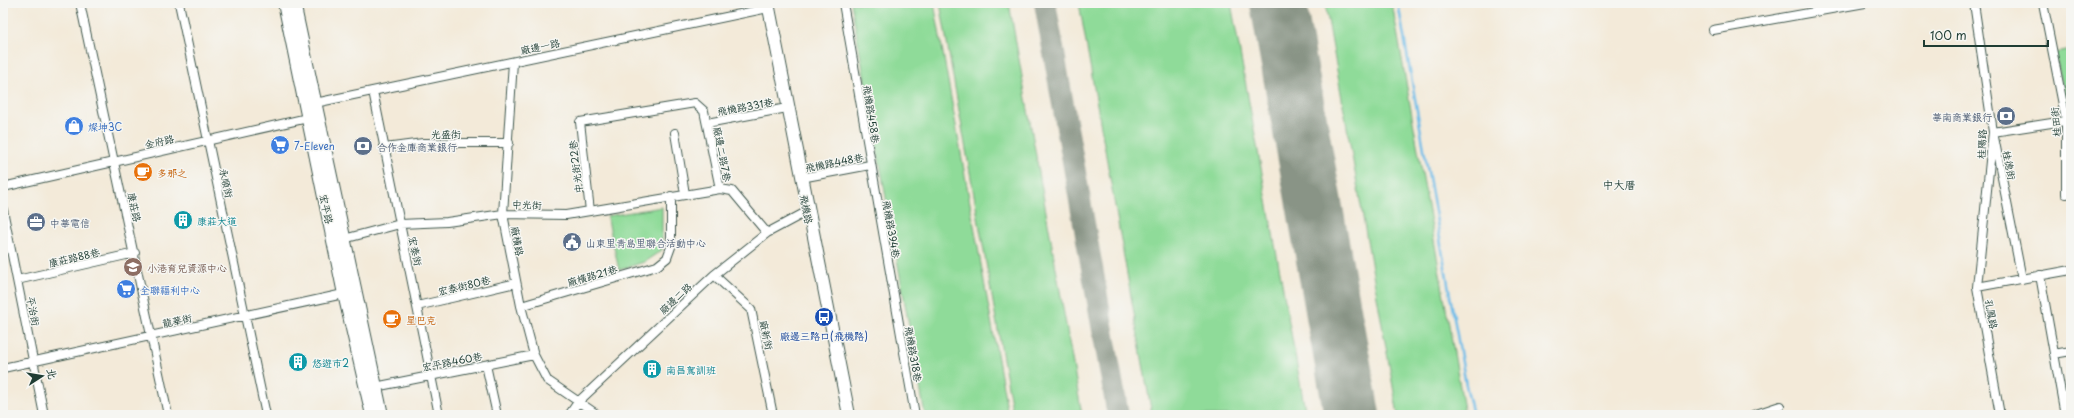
<svg xmlns="http://www.w3.org/2000/svg" width="2074" height="418" font-family="'Playpen Sans','LXGW WenKai TC',sans-serif">
  <rect width="100%" height="100%" fill="#f6f6f2"/>
  <filter id="ink" filterUnits="userSpaceOnUse"><feTurbulence type="fractalNoise" baseFrequency=".025" numOctaves="2"/><feDisplacementMap in="SourceGraphic" scale="8" xChannelSelector="R" yChannelSelector="G"/><feConvolveMatrix kernelMatrix="1 2 1 2 8 2 1 2 1" color-interpolation-filters="sRGB"/></filter>
  <filter id="wash" filterUnits="userSpaceOnUse"><feTurbulence type="fractalNoise" baseFrequency=".012" numOctaves="4" result="noise"/><feDisplacementMap in="SourceGraphic" scale="16" xChannelSelector="R" yChannelSelector="G"/><feGaussianBlur stdDeviation="0.9" result="paint"/><feColorMatrix in="noise" values="0 0 0 0 0 0 0 0 0 0 0 0 0 0 0 0 0 1.4 0 .05"/><feComposite in="paint" operator="in"/></filter>
  <g filter="url(#wash)">
    <rect width="100%" height="100%" fill="#f3ead9"/>
    <path fill="#8fdb99" stroke="#578c66" d="M851,3h83l74,412h-83z
      M940,3h69l73,412h-69z
      M1079,3h152l75,412h-154z
      M1325,3h67l73,412h-67z
      M2071,50v60l-4,-3 -12,-54z
      M662,207v43l-18,12 -25,8 -12,-54z"/>
    <g fill="none" stroke-linecap="round" stroke-linejoin="round">
      <path stroke="#6ebde9" stroke-width="2.5" d="M1398,3l68,382 7,30"/>
      <path stroke="#899486" stroke-width="22" d="M1045,3l73,412"/>
      <path stroke="#899486" stroke-width="56" d="M1278,3l74,412"/>
    </g>
  </g>
  <g filter="url(#ink)">
    <g fill="none" stroke-linecap="round" stroke-linejoin="round">
      <g stroke="#3f574d" stroke-width="10">
        <path id="street" d="M80,3l88,412
          M179,3l87,412
          M843,3l72,412
          M1974,3l19,129 -16,155 23,128
          M2043,3l23,117v74l5,-1
          M1713,30l152,-27
          M513,62l-10,152 18,92 13,49 13,25 51,35
          M373,91l66,324
          M315,103l454,-95
          M707,123l80,-15
          M675,133l10,61
          M385,148l38,-5h86
          M801,178l69,-13
          M3,187l309,-70
          M3,210l41,205
          M590,211l-10,-89 115,-19 9,8 16,78 12,2 35,42
          M340,240l60,-16 47,-2 56,-8 63,1 154,-26
          M714,275l37,34 22,106
          M2040,275l25,140
          M2022,279l-29,-147 78,-12
          M17,280l118,-27
          M1977,287l94,-17
          M417,306l99,-23
          M521,306l136,-40 10,-8 4,-11v-51
          M2054,354l17,-3
          M486,365l11,50
          M3,368l345,-75
          M375,387l159,-32
          M569,415l9,-13 136,-127 53,-42 41,-22
          M1753,415l27,-9"/>
      </g>
      <g stroke="#3f574d" stroke-width="14">
        <path id="secondary" d="M284,3l60,291 28,121
          M294,3l88,412
          M768,3l81,412"/>
      </g>
      <use href="#street" stroke="#fff" stroke-width="8"/>
      <use href="#secondary" stroke="#fff" stroke-width="12"/>
    </g>
  </g>
  <defs>
    <g id="bank-disc" transform="scale(1)"><circle r="9.5" fill="#5c6f8a" stroke="#f6f6f2"/><path d="M-6-4H6V4H-6ZM0-2.3a2.3 2.3 0 1 0 0 4.6a2.3 2.3 0 1 0 0-4.6Z" fill="#fff"/></g>
    <g id="shop-disc" transform="scale(1)"><circle r="9.5" fill="#3f7fe0" stroke="#f6f6f2"/><path d="M-5-2.5h2.3a2.7 3.5 0 0 1 5.4 0H5L5.5 6h-11ZM-1.5-2.5h3a1.5 2.3 0 0 0-3 0Z" fill="#fff"/></g>
    <g id="supermarket-disc" transform="scale(1)"><circle r="9.5" fill="#3f7fe0" stroke="#f6f6f2"/><path d="M-6-5.5h2.5l.6 2H6L4.5 2H-2.5L-4.4-4H-6ZM-1.5 3.2a1.3 1.3 0 1 0 .1 0ZM3 3.2a1.3 1.3 0 1 0 .1 0Z" fill="#fff"/></g>
    <g id="cafe-disc" transform="scale(1)"><circle r="9.5" fill="#e8710a" stroke="#f6f6f2"/><path d="M-5.5-4.5H6V0H3Q3 3.5 0 3.5H-2.5Q-5.5 3.5-5.5 0ZM3-3.2v2h1.7v-2ZM-6 4.5H4V6H-6Z" fill="#fff"/></g>
    <g id="building-disc" transform="scale(1)"><circle r="9.5" fill="#0f9aa8" stroke="#f6f6f2"/><path d="M-4-6H4V6H1V3H-1V6H-4ZM-2.5-4.3h1.7v1.8h-1.7ZM.8-4.3h1.7v1.8H.8ZM-2.5-1h1.7V.8h-1.7ZM.8-1h1.7V.8H.8Z" fill="#fff"/></g>
    <g id="office-disc" transform="scale(1)"><circle r="9.5" fill="#5c6f8a" stroke="#f6f6f2"/><path d="M-6-3h4V-5.5h4V-3h4V5H-6ZM-1-4.5V-3h2v-1.5ZM-6 0V1H6V0Z" fill="#fff"/></g>
    <g id="civic-disc" transform="scale(1)"><circle r="9.5" fill="#5c6f8a" stroke="#f6f6f2"/><path d="M-.6-6.5H3V-4.5H.6V-3L4-1V1h2V6H-6V1h2V-1L-.6-3ZM-1.2 2.5V6h2.4V2.5Z" fill="#fff"/></g>
    <g id="school-disc" transform="scale(1)"><circle r="9.5" fill="#8d6e63" stroke="#f6f6f2"/><path d="M0-5L7-2L0 1L-7-2ZM-4 1L0 2.5L4 1V4Q0 6-4 4Z" fill="#fff"/></g>
    <g id="bus-disc" transform="scale(1)"><circle r="9.5" fill="#1a4fb4" stroke="#f6f6f2"/><path d="M-5-6H5V4H4V6H2V4H-2V6H-4V4H-5ZM-3.5-4V0h7V-4ZM-3.5 1.2v1.5H-2V1.2ZM2 1.2v1.5H3.5V1.2Z" fill="#fff"/></g>
  </defs>
  <g fill-rule="evenodd">
    <use href="#bank-disc" x="2006" y="116"/>
    <use href="#shop-disc" x="74" y="126"/>
    <use href="#supermarket-disc" x="280" y="145"/>
    <use href="#bank-disc" x="363" y="146"/>
    <use href="#cafe-disc" x="143" y="172"/>
    <use href="#building-disc" x="183" y="220"/>
    <use href="#office-disc" x="36" y="222"/>
    <use href="#civic-disc" x="572" y="242"/>
    <use href="#school-disc" x="133" y="267"/>
    <use href="#supermarket-disc" x="126" y="289"/>
    <use href="#bus-disc" x="824" y="317"/>
    <use href="#cafe-disc" x="392" y="319"/>
    <use href="#building-disc" x="298" y="362"/>
    <use href="#building-disc" x="652" y="369"/>
  </g>
  <g text-anchor="middle" dominant-baseline="central" stroke-width="3" stroke-linejoin="round" paint-order="stroke">
    <g font-size="10" fill="#1f3d34" stroke="#f6f6f2">
      <text transform="translate(540 46) rotate(-12)">廠邊一路</text>
      <text transform="translate(745 106) rotate(-10)">飛機路331巷</text>
      <text transform="translate(872 114) rotate(81)">飛機路458巷</text>
      <text transform="translate(2055 122) rotate(-95)">桂田街</text>
      <text x="446" y="133">光盛街</text>
      <text transform="translate(159 141) rotate(-13)">金府路</text>
      <text transform="translate(1981 144) rotate(-87)">桂陽路</text>
      <text transform="translate(723 154) rotate(79)">廠邊二路7巷</text>
      <text transform="translate(834 162) rotate(-11)">飛機路448巷</text>
      <text transform="translate(2010 165) rotate(79)">桂德街</text>
      <text transform="translate(575 167) rotate(-97)">中光街22巷</text>
      <text transform="translate(227 183) rotate(78)">永順街</text>
      <text transform="translate(527 204) rotate(2)">中光街</text>
      <text transform="translate(135 207) rotate(78)">康莊路</text>
      <text transform="translate(327 209) rotate(78)">宏平路</text>
      <text transform="translate(807 209) rotate(79)">飛機路</text>
      <text transform="translate(892 229) rotate(80)">飛機路394巷</text>
      <text transform="translate(518 241) rotate(80)">廠橫路</text>
      <text transform="translate(416 251) rotate(78)">宏泰街</text>
      <text transform="translate(74 257) rotate(-13)">康莊路88巷</text>
      <text transform="translate(592 275) rotate(-16)">廠橫路21巷</text>
      <text transform="translate(464 285) rotate(-13)">宏泰街80巷</text>
      <text transform="translate(675 298) rotate(-43)">廠邊二路</text>
      <text transform="translate(34 311) rotate(79)">平治街</text>
      <text transform="translate(1992 314) rotate(80)">孔鳳路</text>
      <text transform="translate(177 320) rotate(-12)">龍華街</text>
      <text transform="translate(767 335) rotate(78)">廠新街</text>
      <text transform="translate(914 354) rotate(80)">飛機路318巷</text>
      <text transform="translate(452 361) rotate(-11)">宏平路460巷</text>
    </g>
    <g font-size="10" fill="#4e5e75" stroke="#f6f6f2" text-anchor="start">
      <text x="1992" y="116" text-anchor="end">華南商業銀行</text>
      <text x="377" y="146">合作金庫商業銀行</text>
      <text x="50" y="222">中華電信</text>
      <text x="586" y="242">山東里青島里聯合活動中心</text>
    </g>
    <g font-size="10" fill="#366cbe" stroke="#f6f6f2" text-anchor="start">
      <text x="88" y="126">燦坤3C</text>
      <text x="294" y="145">7-Eleven</text>
      <text x="140" y="289">全聯福利中心</text>
    </g>
    <g font-size="10" fill="#c56008" stroke="#f6f6f2" text-anchor="start">
      <text x="157" y="172">多那之</text>
      <text x="406" y="319">星巴克</text>
    </g>
    <g font-size="10" fill="#0d838f" stroke="#f6f6f2" text-anchor="start">
      <text x="197" y="220">康莊大道</text>
      <text x="312" y="362">悠遊市2</text>
      <text x="666" y="369">南昌駕訓班</text>
    </g>
    <g font-size="10" fill="#785e54" stroke="#f6f6f2" text-anchor="start">
      <text x="147" y="267">小港育兒資源中心</text>
    </g>
    <g font-size="10" fill="#164399" stroke="#f6f6f2">
      <text x="824" y="335">廠邊三路口(飛機路)</text>
    </g>
    <g font-size="11" fill="#1f3d34" stroke="#f6f6f2">
      <text x="1619" y="184">中大厝</text>
    </g>
  </g>
  <rect width="2074" height="418" fill="none" stroke="#f6f6f2" stroke-width="16"/>
  <g transform="translate(42 376) rotate(78)" stroke="#f6f6f2" stroke-width="3" paint-order="stroke">
  <path d="M0-3L7 15L0 10L-7 15Z" fill="#1f3d34"/>
  <text y="-6" font-size="11" font-weight="bold" text-anchor="middle" fill="#1f3d34">北</text>
  </g>
  <path d="M1924 40v6h124v-6" fill="none" stroke="#1f3d34" stroke-width="2"/>
  <text x="1930" y="40" font-size="12" fill="#1f3d34" stroke="#f6f6f2" stroke-width="3" paint-order="stroke">100 m</text>
</svg>
